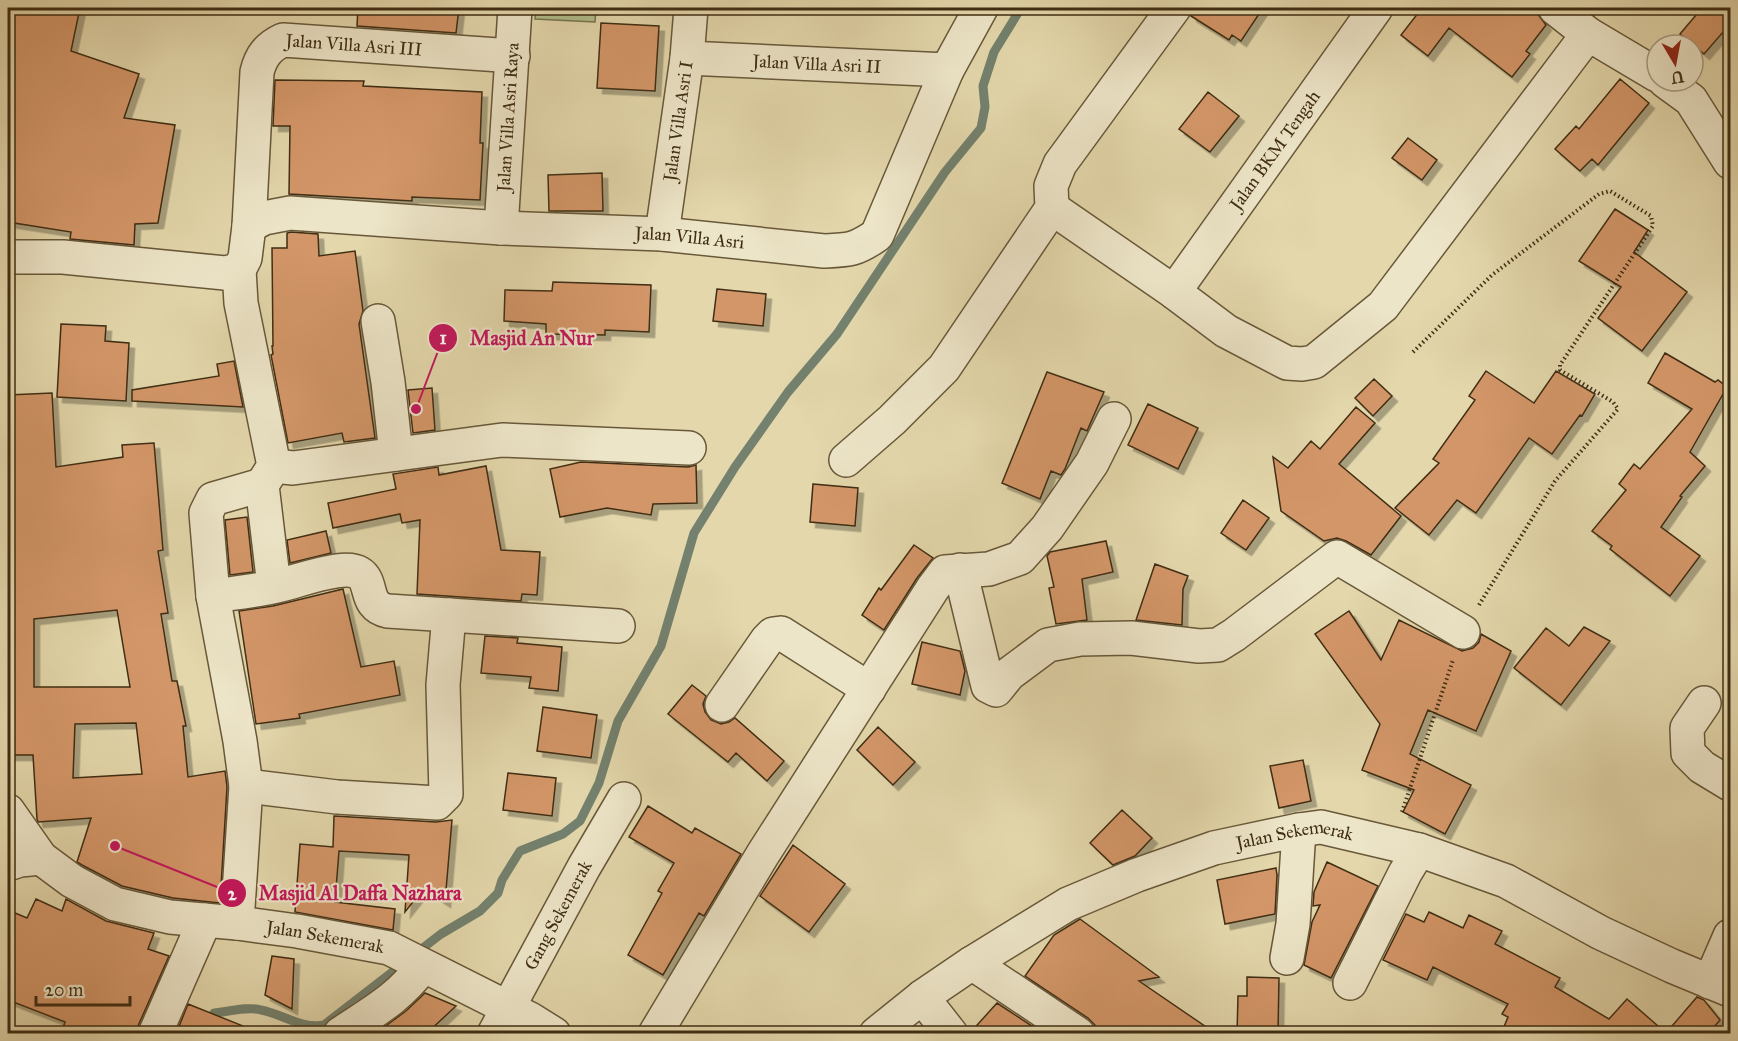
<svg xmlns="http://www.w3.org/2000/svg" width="1738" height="1041" font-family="'IM FELL Great Primer',serif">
  <defs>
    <filter id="shadow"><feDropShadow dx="5.5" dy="5.5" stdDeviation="0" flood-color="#0004"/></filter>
  </defs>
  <rect width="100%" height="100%" fill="#e3d7ab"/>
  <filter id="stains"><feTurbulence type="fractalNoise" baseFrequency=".00333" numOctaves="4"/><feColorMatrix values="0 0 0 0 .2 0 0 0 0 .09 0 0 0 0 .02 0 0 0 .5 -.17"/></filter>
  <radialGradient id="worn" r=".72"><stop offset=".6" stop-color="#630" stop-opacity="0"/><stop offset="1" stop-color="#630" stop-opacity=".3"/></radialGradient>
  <path fill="#b0bf8c" stroke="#787650" stroke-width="1.5" d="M536,8h60l-1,14 -60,-3z"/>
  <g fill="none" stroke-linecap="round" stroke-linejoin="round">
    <path stroke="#73816e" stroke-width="9" d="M415,954l26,-20 39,-23 18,-18 4,-13 18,-29 43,-17 17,-13 19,-38 19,-62 43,-75 33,-113 41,-66 53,-75 49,-58 108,-162 36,-44 4,-21 -2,-21 11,-34 27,-44
      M209,1023l5,-10c14,-1 33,-7 47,-3 21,4 40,19 63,15l80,-62"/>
  </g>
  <path fill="#d39668" stroke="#3f2d13" stroke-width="1.5" fill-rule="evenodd" filter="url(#shadow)" d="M8,8h72l-9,43 68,23 -15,44 51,7 -17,98 -23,1 -1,21 -64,-6 1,-7 -63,-10z
    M358,8h101l-3,25 -99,-7z
    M1192,8h71l-22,33 -9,-6 -3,5 -38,-24z
    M1422,8h108l7,5 9,12 -20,26 4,3 -18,23 -63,-49 -21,28 -27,-21z
    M1702,8h29v15l-27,31 -24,-20z
    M601,23l58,3 -4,65 -58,-3z
    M1620,79l29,24 -51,62 -6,-6 -12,12 -25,-22 21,-23 3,3z
    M275,80l89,1 -1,5 119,6 -2,51h3l-3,57 -68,-3v4l-123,-7 1,-68h-17z
    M1208,92l31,24 -29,36 -31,-23z
    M1408,138l29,22 -15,20 -30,-22z
    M602,173l1,38h-54l-1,-36z
    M1615,209l33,21 -14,22 53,40 -45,59 -44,-33 23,-31 -42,-26z
    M291,232l27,2 1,22 36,-5 8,60 -4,13 16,114 -31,4 -2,-9 -54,10 -17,-88 2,-1 -1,-8h1l-1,-98h15v-15z
    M553,282l98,3 -2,47 -44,-2v5l-59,-1v-10l-42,-3 1,-31 47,1z
    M717,289l49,5 -3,32 -50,-5z
    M61,324l45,2 -1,15 24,2 -3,58 -69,-4z
    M1665,353l50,29 3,-2 9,7 -37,65 15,14 -25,30 2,1 -21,30 39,29 -30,40 -60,-47 2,-3 -20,-15 34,-41 -7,-6 15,-20 6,5 52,-60 -44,-26z
    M234,361l9,46 -111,-6v-11l87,-14 -2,-12z
    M1486,371l48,32 22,-32 39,23 -13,22 -2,-1 -28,39 -23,-16 -53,75 -19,-13 -28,35 -34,-27 44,-45 -6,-4 42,-59 -6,-4z
    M1047,372l57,20 -17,39 -6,-3 -16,41 -4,6 -10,-4 -11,28 -38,-16z
    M1374,379l18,17 -19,20 -18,-18z
    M432,388l3,42 -22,3 -5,-43z
    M52,393l4,74 67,-10 -1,-12 32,-2 9,107 -5,1 10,62 -7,1 11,67h5l9,45h-3l5,51 37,-6 2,16 -7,116 -47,-5 -51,-12 -40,-21 -5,-3 14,-44 -53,4 -1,-3 -4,-64h-25v-65h4l-4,-30v-265zM117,610l13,77h-96v-68zM136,723l6,51 -69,4 2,-54z
    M1148,404l50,24 -20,41 -50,-24z
    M1356,407l19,16 -36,41 62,52 -30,39 -25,-14 -9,-3 -13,3 -43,-30 -8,-54 15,11 23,-27 9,8z
    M581,462l107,5 8,-2 1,38 -44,1 -2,11 -44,-7 -47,9 -10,-48z
    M486,466l15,84 39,2 -3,43 -15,-1 -1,7 -104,-7 3,-74 -18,3 -2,-9 -67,14 -5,-25 68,-14 -3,-15 45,-7 1,8z
    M813,484l45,4 -3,38 -45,-4z
    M1243,500l26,18 -23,32 -25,-17z
    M247,517l6,55 -23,3 -5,-55z
    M326,531l5,22 -41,10 -3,-23z
    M1106,541l7,31 -31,7 5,41 -31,4 -7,-36 5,-1 -7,-31 3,-4z
    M914,545l19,13 -16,20 -33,52 -22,-15 17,-27 2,2z
    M1155,564l33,12 -5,13 -1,36 -46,-5z
    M343,589l18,78 33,-6 6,34 -101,19 1,4 -44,6 -17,-113 34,-5z
    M1349,611l32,49 18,-40 63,31 11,-3 6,-6 2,-8 30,17 -35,80 -48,-21 -18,44 61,31 -26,49 -42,-22 11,-22 -52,-20 18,-46 -65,-90z
    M1584,627l26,14 -49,64 -47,-37 32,-40 23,18z
    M485,636l33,2 -1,5 45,4 -4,44 -29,-3 2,-11 -50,-4z
    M922,642l38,9 5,20 -5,24 -48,-11z
    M692,685l14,11 -3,8 2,8 6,8 10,4 8,-2 6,-4 49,43 -17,20 -31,-28 -8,9 -60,-48z
    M543,707l54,8 -6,43 -54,-7z
    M878,727l37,35 -22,23 -36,-35z
    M1303,760l8,41 -32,7 -9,-42z
    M508,773l48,5 -4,38 -49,-6z
    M648,806l44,27 3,-5 46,26 -37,62 -5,-3 -36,62 -35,-20 34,-62 -4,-2 16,-28 -45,-26z
    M1122,810l30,28 -17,18 -22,9 -23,-22z
    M334,816l102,6 16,-2 -7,82 -21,-14 -19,24 4,-57 -70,-4 -4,51 60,7 -2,21 -98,-18 5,-68 33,3z
    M793,845l52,39 -36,48 -49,-36z
    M1327,862l51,24 -47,92 -27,-13 8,-43 8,-17 -7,1 1,-14z
    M1276,868l1,7 -2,39 -50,10 -8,-44z
    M36,899l26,12 4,-12 40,22 48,12 -6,16 21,7 -31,70 -1,8h-76l4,-12 -57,-22v-90l19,8z
    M1429,912l34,16 6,-13 33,16 -7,13 65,34 -5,9 54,32 18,-20 39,34 31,-36 7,3 16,20 -12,14h-207l7,-17 -6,-3 6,-10 -75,-37 -6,13 -44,-20 23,-46 18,8z
    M1080,919l79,58 -20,4 76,52 -119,1 -1,-9 -7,-7 -63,-42 29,-41z
    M272,956l22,3 -2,50 -27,-14z
    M1247,977l32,1 -1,55h-41l1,-37h9z
    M425,993l31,13 -30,28h-51l31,-23z
    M997,1003l47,31h-75z
    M188,1004l70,28v2h-82z"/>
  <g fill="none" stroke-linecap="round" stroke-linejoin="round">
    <g stroke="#685839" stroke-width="36">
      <g id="minor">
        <path d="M1555,8l33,26 69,41"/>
        <path id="s1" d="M687,58l260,12"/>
        <path d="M1665,81l26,19 39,62"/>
        <path d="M1052,208l122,84 52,39 61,32 15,1 12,-2 69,-56 205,-272"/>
        <path id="s2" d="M249,226l15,-8 26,-5 211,15 161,6 162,17c25,-1 32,-1 53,-16l70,-165 34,-62"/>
        <path id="s3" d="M501,228l14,-220"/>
        <path id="s4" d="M662,234l25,-176 4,-50"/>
        <path id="s5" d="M8,257h55l162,16 14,-3 6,-12 4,-32 8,-154c4,-16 11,-25 26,-32l230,16"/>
        <path d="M239,270l2,33 33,163 -12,19 12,101"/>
        <path id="s6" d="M1174,292l202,-284"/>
        <path d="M378,321l10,61 8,72"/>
        <path d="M846,460l46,-40 52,-52 108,-160 -1,-22 9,-22 114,-156"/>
        <path d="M274,466l19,2 209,-28 187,8"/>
        <path d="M960,570l28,116 8,4 13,-16 39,-29 32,-6 51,-1 68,8 19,-1 16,-10 103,-78 126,75"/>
        <path d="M213,596c21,-3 43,-5 64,-10 20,-5 39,-12 59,-15 7,-1 17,-2 23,2 15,9 4,33 29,38l230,15"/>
        <path d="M1704,703l-17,25 1,25 14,14 28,17"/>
        <path d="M722,705l45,-65 6,-6 8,-1 88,56"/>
        <path d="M246,786l91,11 100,6 9,-9 -3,-109 6,-70"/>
        <path id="s7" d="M8,811l33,47 31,23 43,23 55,13 67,6 60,8 92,17 141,71 24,15"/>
        <path d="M8,864l12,-4 21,-2"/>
        <path d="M237,923l9,-137 -6,-45 -27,-145 -7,-83 7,-14 49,-14"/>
        <path d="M1287,958l6,-34 6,-94"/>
        <path d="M972,963l106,71"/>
        <path d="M1710,982l20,-46"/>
        <path d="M1350,983l55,-110 14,-23"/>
        <path d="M922,997l29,37"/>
        <path d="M155,1034l50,-114"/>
        <path d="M340,1034c34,-23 57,-34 83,-68"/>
        <path id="s8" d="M494,1034l90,-167 40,-68"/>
        <path d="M655,1034l108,-180 170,-266 12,-16 44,-3 31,-11 27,-30 45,-65 22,-44"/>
        <path id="s9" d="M876,1034l46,-37 50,-34 96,-59 69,-29 77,-27 85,-18 22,-3 98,23 87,31 95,52 71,33 58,24"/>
      </g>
    </g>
    <path stroke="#3f2d13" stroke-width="4" stroke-dasharray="1.5 3" stroke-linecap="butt" d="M1413,352l79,-77 107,-81 11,-3 41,25 2,10 -93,139v5l53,32 5,7 -63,72 -76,124
      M1402,812l51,-152"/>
    <use href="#minor" stroke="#ede5c8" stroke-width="33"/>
  </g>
  <g text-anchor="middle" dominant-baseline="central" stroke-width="4.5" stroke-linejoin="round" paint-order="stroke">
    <g font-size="18" fill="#3f2d13" stroke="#ede5c8">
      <text stroke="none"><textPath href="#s5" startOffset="546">Jalan Villa Asri III</textPath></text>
      <text stroke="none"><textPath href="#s1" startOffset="130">Jalan Villa Asri II</textPath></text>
      <text stroke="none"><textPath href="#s3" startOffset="111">Jalan Villa Asri Raya</textPath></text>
      <text stroke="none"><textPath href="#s4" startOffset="114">Jalan Villa Asri I</textPath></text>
      <text stroke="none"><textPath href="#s6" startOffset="174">Jalan BKM Tengah</textPath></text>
      <text stroke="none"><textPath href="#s2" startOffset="444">Jalan Villa Asri</textPath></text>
      <text stroke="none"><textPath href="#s9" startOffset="471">Jalan Sekemerak</textPath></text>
      <text stroke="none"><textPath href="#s8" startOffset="135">Gang Sekemerak</textPath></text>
      <text stroke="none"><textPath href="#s7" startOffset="358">Jalan Sekemerak</textPath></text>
    </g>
  </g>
  <path fill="none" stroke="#c2185b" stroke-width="2" d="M416 409L443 338M115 846L232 893"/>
  <g fill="#c2185b" stroke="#ede5c8" stroke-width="2">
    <circle cx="416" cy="409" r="6"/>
    <circle cx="115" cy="846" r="6"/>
    <circle cx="443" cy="338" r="15"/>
    <circle cx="232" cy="893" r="15"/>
  </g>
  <g font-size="18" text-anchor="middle" font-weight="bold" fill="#fff">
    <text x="443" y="344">1</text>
    <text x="232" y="900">2</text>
  </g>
  <g font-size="20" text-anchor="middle" font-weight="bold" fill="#c2185b" stroke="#ede5c8" stroke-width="4.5" stroke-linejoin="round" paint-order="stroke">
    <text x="532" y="345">Masjid An Nur</text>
    <text x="360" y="900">Masjid Al Daffa Nazhara</text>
  </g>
  <rect width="1738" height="1041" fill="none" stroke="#e3d7ab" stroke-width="30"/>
  <rect x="9" y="9" width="1720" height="1023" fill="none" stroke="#3f2d13" stroke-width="3"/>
  <rect x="15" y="15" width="1708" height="1011" fill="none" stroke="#3f2d13" stroke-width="1.5"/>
  <g transform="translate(1675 63) rotate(170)"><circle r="28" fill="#ede5c8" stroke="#a79b80" stroke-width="1.5"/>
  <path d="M0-4.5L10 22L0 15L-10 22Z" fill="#8f2418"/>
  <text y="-9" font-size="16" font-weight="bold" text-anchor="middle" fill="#3f2d13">U</text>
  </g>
  <path d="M36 996v9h94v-9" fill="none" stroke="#3f2d13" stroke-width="3"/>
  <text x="45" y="996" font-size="18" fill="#3f2d13" stroke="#ede5c8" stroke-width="4.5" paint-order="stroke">20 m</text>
  <rect width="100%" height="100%" filter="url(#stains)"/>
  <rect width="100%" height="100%" fill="url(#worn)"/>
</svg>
